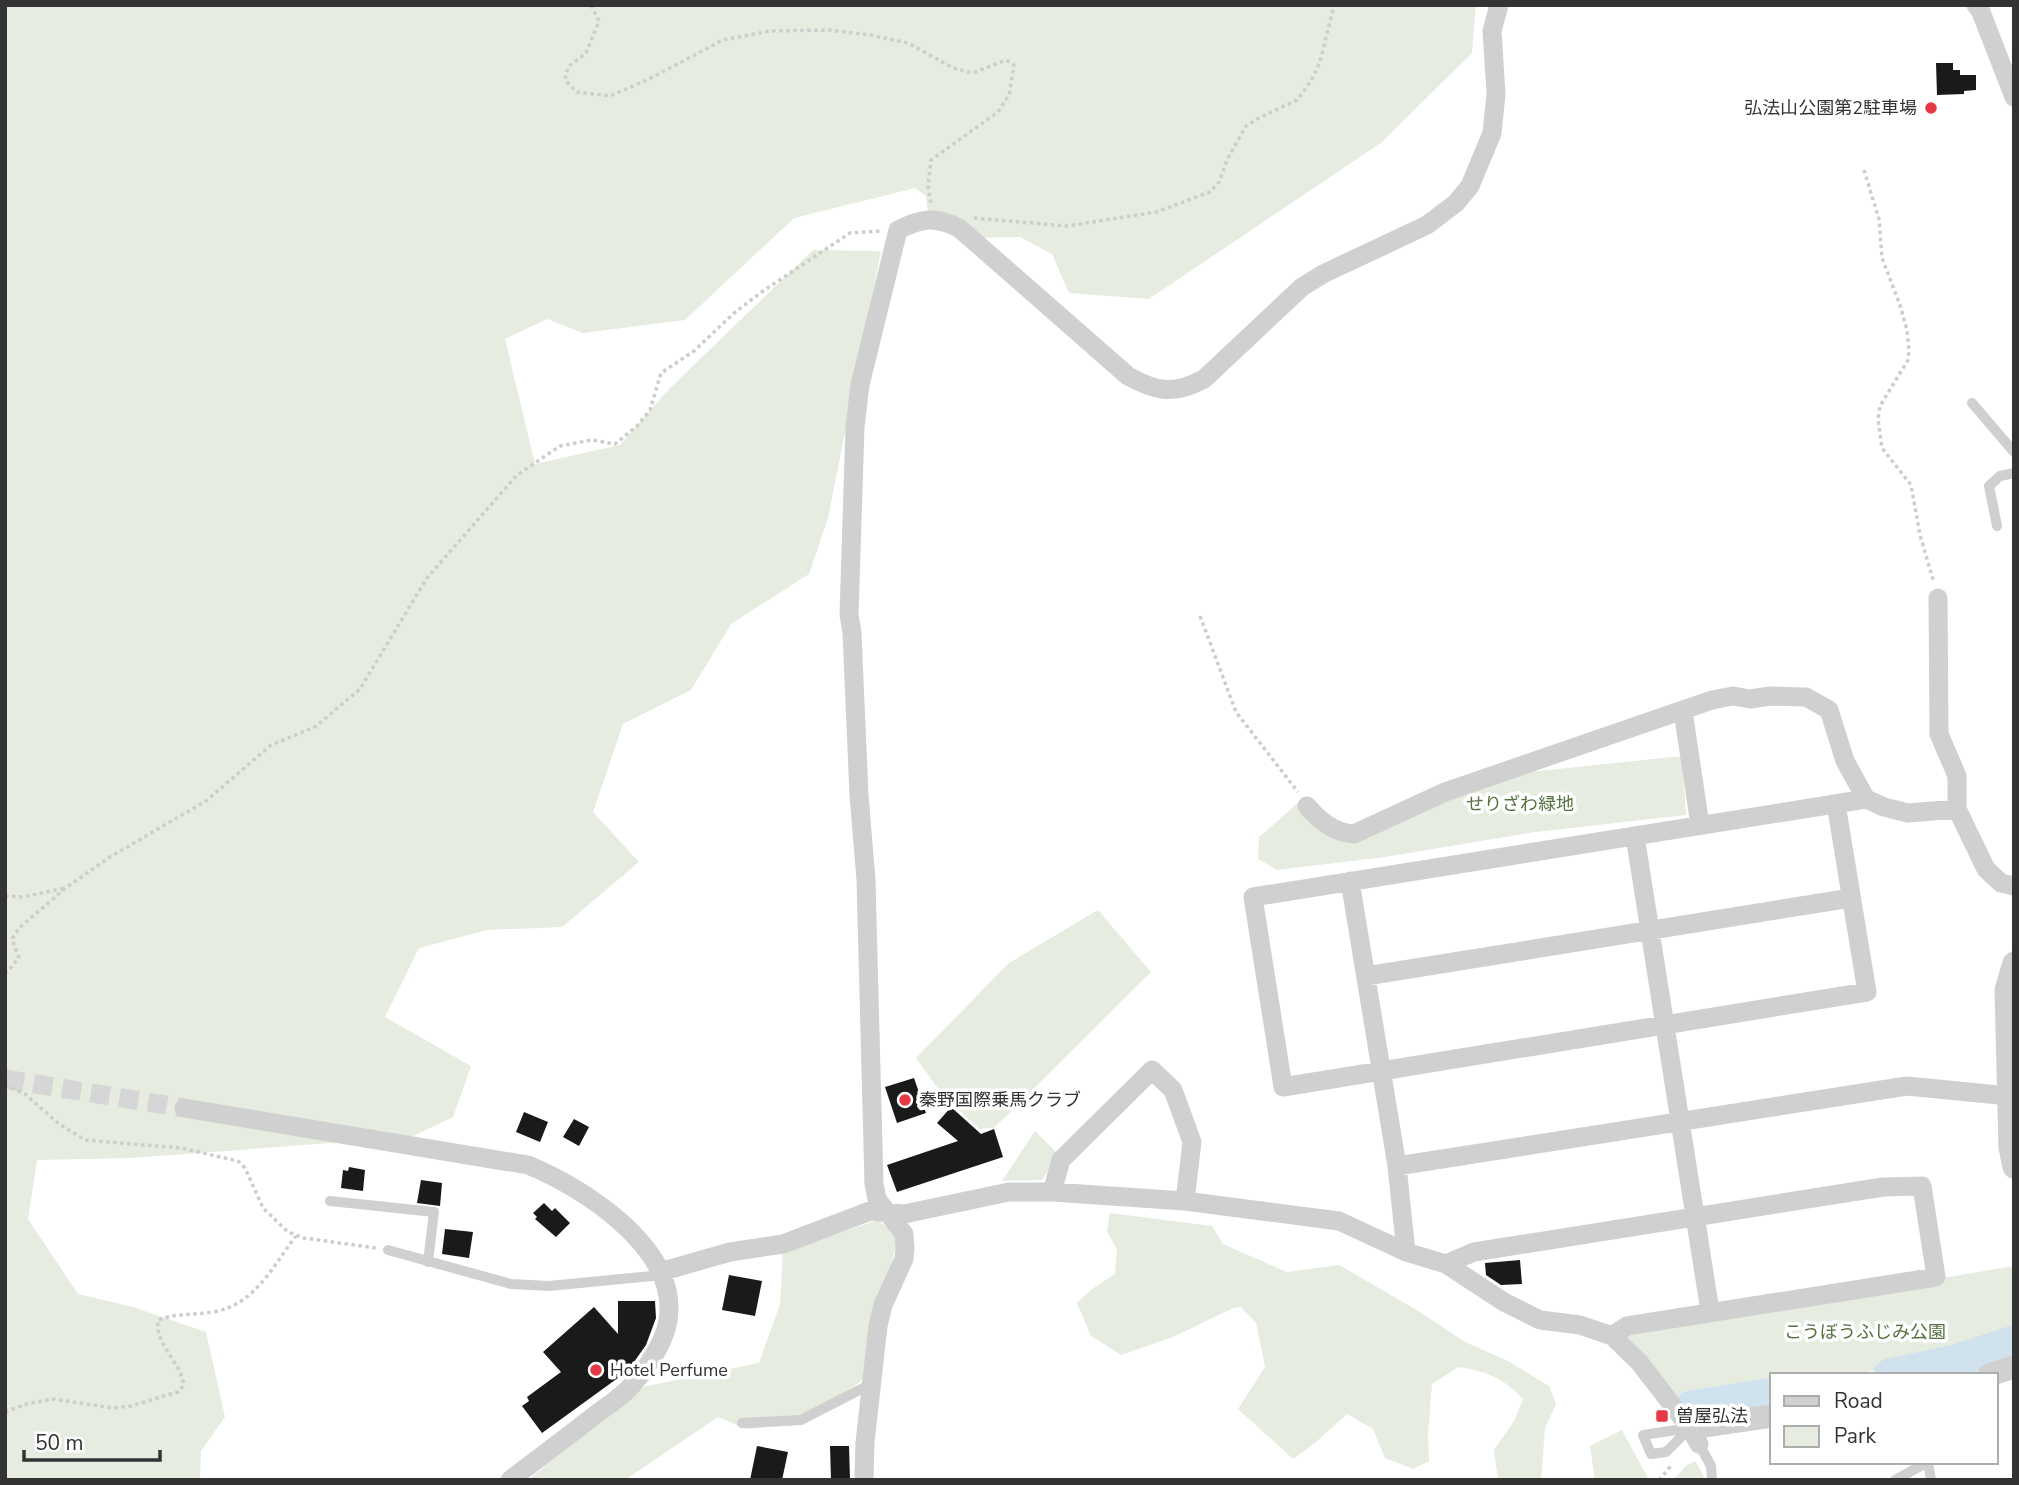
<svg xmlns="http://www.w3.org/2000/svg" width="2019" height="1485" font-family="'Nunito Sans','Noto Sans JP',sans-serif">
  <rect width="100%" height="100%" fill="#fff"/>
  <path fill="#e6ecdf" d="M5,5h1471l-4,48 -90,89 -233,157 -80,-6 -17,-39 -32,-17 -49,1 -42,-16 -3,-26 -11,-8 -121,30 -109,102 -102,13 -36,-14 -42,20 30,125 85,-19 49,-56 144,-139 68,1 -53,267 -19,56 -78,50 -40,66 -68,34 -30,88 46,50 -77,65 -75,3 -68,18 -34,69 86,49 -18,51 -42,20 -279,21 -95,2 -9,59 50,75 55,13 73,25 19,85 -24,34 -1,29h-195z
    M1682,756l4,59 -151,17 -150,25 -108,13 -19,-11 1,-22 40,-35 37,33 173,-61z
    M1098,910l53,62 -157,156 -15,1 -37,-35 -26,-36 93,-95z
    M1035,1131l22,22c-6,9 -8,19 -15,27l-40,1z
    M1110,1213l102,13 11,18 64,28 52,-7 81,47 45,30 43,19 41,25 7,18 -11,24 -4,52h-43l-4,-30 20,-29 9,-22c-20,-21 -36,-28 -65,-32l-26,17 -4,50 1,27 -16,8 -28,-11 -12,-29 -26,-15 -32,29 -22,16 -55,-50 27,-42 -9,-44 -15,-16 -8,1 -60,29 -52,18 -30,-19 -14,-33 15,-14 23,-15 2,-25 -10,-17z
    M878,1220l15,12 3,14 -31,132 -65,47 -54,4 -28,-12 -93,63h-97l114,-93 117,-24 21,-59 3,-52z
    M2014,1266v71l-92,25 -55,10 -17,3h-78v11l-93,14 -57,-61 4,-8z
    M1622,1430l27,50h-54l-5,-34z
    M1695,1461l11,19h-33l13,-14z"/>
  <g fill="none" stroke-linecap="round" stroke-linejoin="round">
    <path stroke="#cfe2ee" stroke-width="33" d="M1890,1375l66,-14 58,-19
      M1691,1407l81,-13"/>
  </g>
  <path fill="#1a1a1a" d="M1936,63h17v7h7v5h16v15l-12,1v3l-27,1z
    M914,1078l12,35 -29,10 -12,-36z
    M951,1107l30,27 13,-5 9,28 -106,35 -10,-27 71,-24 -21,-18z
    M524,1112l24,10 -8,20 -24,-10z
    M574,1119l15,8 -10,19 -16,-9z
    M349,1167l16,3 -2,21 -22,-3 2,-18 5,1z
    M421,1180l21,3 -2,23 -23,-3z
    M544,1203l8,8 3,-3 15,15 -14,14 -21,-18 2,-2 -4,-4z
    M445,1229l28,3 -4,26 -27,-4z
    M1520,1260l2,24 -21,1 -15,-10 -1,-12z
    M729,1275l33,6 -7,35 -33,-6z
    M618,1301h37l1,17 -10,27 -17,24 -7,6 -80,58 -20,-27 7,-5 -2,-4 34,-25 -18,-20 51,-45 24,27z
    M757,1446l31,6 -6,28h-32z
    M830,1446h19l1,34h-19z"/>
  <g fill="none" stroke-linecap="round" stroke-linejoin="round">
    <path stroke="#d6d6d6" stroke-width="19" stroke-dasharray="19 10" stroke-linecap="butt" d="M5,1079l179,29"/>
    <path stroke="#cdcdcd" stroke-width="3.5" stroke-dasharray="3.5 3.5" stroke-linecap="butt" d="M591,5l8,16 -13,32 -18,14 -3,13 12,12 33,4 37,-16 76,-40 47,-9 59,-1 41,5 38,8 45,25 20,5 33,-13 8,5 -5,30 -11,17 -67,48 -3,26 3,18
      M1864,170l15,49 3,39 18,47 7,25 2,21 -1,9 -28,46 -2,13 4,29 29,37 9,50 14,48
      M974,218l93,8 89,-14 54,-20 9,-10 8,-22 19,-34 11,-7 40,-19 14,-19 9,-19 14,-57
      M1200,616l36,96 62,80
      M5,896l18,1 42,-9
      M5,974l14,-16 -7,-19 7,-11 48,-41 43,-30 96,-56 65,-56 44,-18 45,-38 67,-111 90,-103 43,-29 32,-6 23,4 22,-18 13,-16 11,-37 33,-22 40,-38 29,-22 87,-58 30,-2
      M5,1085l20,9 34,30 26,16 96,8 57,13 7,7 18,40 25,24 16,6 72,10
      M5,1412l21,-8 27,-5 60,9 18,-2 47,-14 6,-7c-4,-24 -29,-40 -26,-65 18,-7 36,-5 55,-8 42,-7 59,-45 83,-76
      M1659,1480l12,-14"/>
    <path stroke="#d0d0d0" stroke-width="10" d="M1972,403l42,49
      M1997,526l-8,-40 11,-10 14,-3
      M330,1201l104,11 -6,50
      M388,1250l123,34 38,2 113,-11
      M742,1423l59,-3 70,-36
      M1690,1428l-24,24 -15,2 -8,-19z
      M1699,1444l12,22 1,14
      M1895,1480l33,-18 3,18"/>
    <path stroke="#d0d0d0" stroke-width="19" d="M1976,5l5,7 33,85
      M1938,598l1,136 18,42v33l29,60 15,14 13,3
      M1683,711l17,114
      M1836,804l31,188 -584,95 -30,-190 613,-98
      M1307,806c14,16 26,26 47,28l91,-42 267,-92 21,-4 17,3 21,-3 35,1 23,13 16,51 21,38 18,8 24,6 49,-4
      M1635,836l75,475
      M1350,881l47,285 9,86
      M1366,976l485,-78
      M184,1108l344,57c54,22 143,79 141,145 0,28 -20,55 -37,75 -10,12 -25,21 -37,30 -28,22 -56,43 -85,65
      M1397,1166l510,-80 102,10
      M1052,1192l9,-32 91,-90 21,20 19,52 -7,59
      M1446,1264l28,-12 409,-65 39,-1 14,91 -309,49 -15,10
      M660,1272l70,-20 53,-8 87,-33 34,3 105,-22h43l133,9 154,20 67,31 40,12 58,38 36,18 40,5 32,11 27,26 51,66 9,16
      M864,1480l1,-38 13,-116 5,-21 21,-46 1,-11 -1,-14 -27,-35 -3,-15 -8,-304 -7,-85 -7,-162 -3,-18 6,-188 5,-42 38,-155c24,-12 37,-14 61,-2l169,148c29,16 46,19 76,3l98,-92 21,-13 104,-49 29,-22 14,-17 22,-53 4,-39 -4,-63 7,-26"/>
    <path stroke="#d0d0d0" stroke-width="23" d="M2014,963l-8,27 4,158 4,19
      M1989,1375l25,-8
      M1690,1428l82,-12"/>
  </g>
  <g fill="#e63946" stroke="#fff" stroke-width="2.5">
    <circle cx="1931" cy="108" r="7"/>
    <circle cx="905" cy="1100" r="7"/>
    <circle cx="596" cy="1370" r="7"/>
    <rect x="1655" y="1409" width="14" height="14" rx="3.5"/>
  </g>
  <g text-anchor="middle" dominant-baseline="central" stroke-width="7" stroke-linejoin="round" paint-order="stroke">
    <g font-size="18" fill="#333" stroke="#fff" text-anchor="start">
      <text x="1917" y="108" text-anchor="end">弘法山公園第2駐車場</text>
      <text x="919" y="1100">秦野国際乗馬クラブ</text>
      <text x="610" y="1370">Hotel Perfume</text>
      <text x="1676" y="1416">曽屋弘法</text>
    </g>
    <g font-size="18" fill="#56703f" stroke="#fff">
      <text x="1520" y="804">せりざわ緑地</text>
      <text x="1865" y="1332">こうぼうふじみ公園</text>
    </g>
  </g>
  <rect width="2019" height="1485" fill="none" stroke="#333333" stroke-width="14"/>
  <rect x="1770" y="1373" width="228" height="91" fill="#ffffff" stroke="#adadad" stroke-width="2"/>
  <rect x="1784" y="1396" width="35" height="10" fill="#d0d0d0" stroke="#adadad" stroke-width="2"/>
  <text x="1834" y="1408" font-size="21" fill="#333333">Road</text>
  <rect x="1784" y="1426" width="35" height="21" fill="#e6ecdf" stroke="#adadad" stroke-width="2"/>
  <text x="1834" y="1443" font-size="21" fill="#333333">Park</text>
  <path d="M24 1450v10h136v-10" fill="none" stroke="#333333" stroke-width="3.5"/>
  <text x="35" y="1450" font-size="21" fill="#333333" stroke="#ffffff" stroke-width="5" paint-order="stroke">50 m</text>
</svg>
